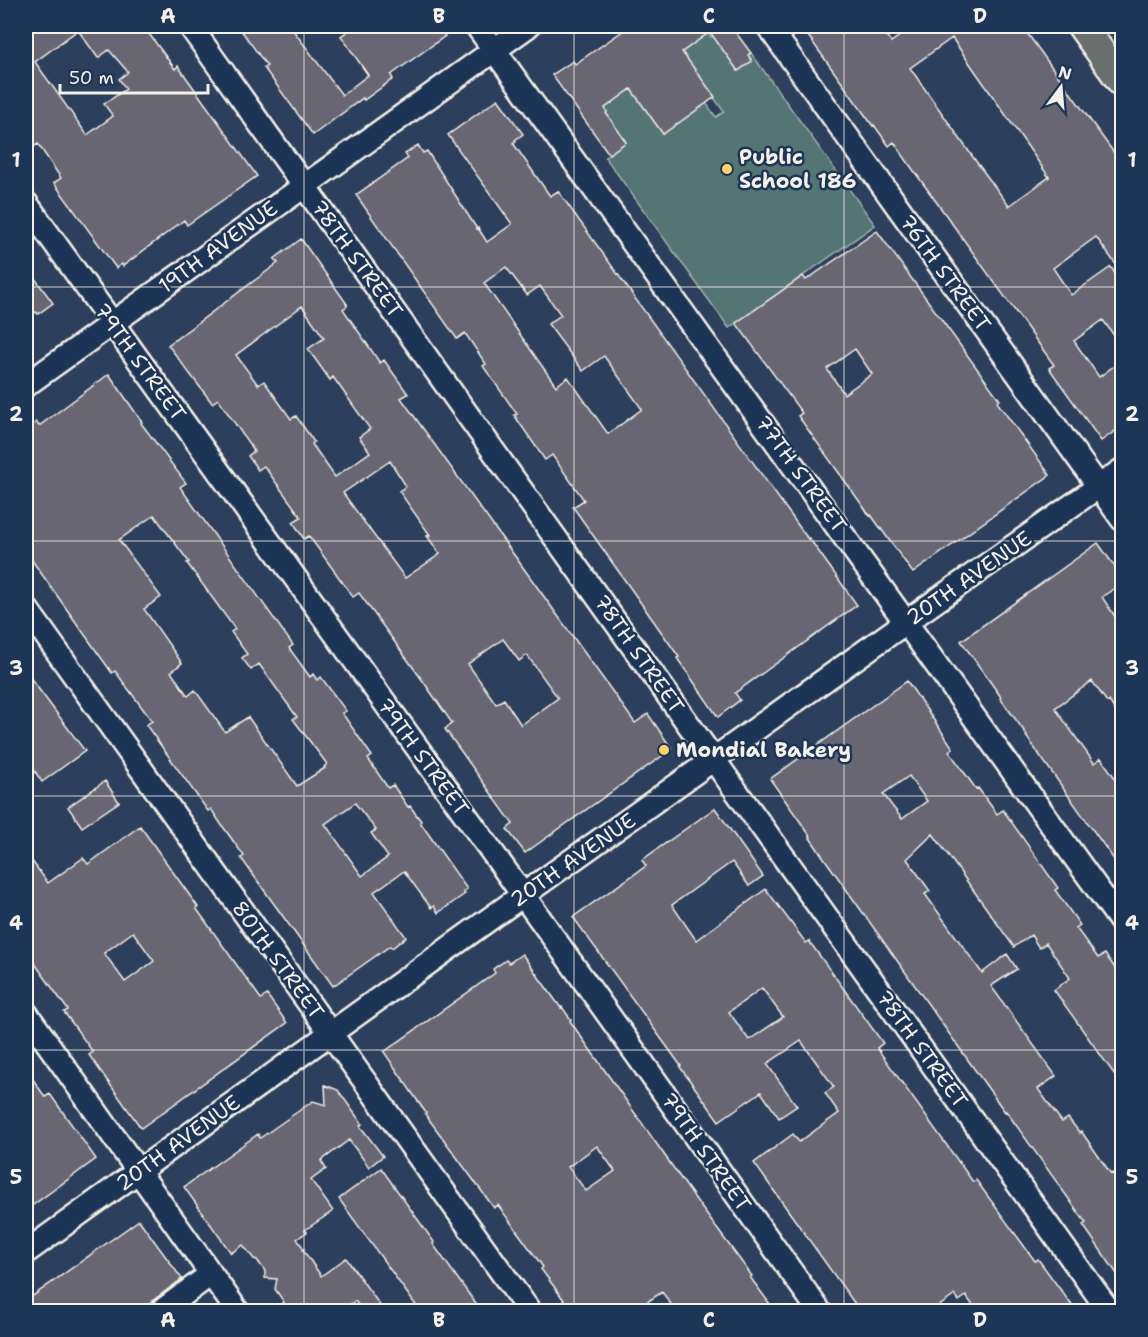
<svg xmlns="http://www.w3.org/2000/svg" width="1148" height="1337" font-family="'Shantell Sans',sans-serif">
  <rect width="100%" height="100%" fill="#2c3f5d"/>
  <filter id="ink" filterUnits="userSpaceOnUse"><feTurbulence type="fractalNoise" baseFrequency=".0167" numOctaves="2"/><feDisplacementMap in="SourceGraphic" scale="12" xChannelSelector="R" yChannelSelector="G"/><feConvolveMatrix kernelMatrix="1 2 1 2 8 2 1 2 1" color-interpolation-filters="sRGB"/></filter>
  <g filter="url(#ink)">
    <path fill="#547575" stroke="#a4b3ae" stroke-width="1.5" d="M708,33l3,4 2,-1 25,35 14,-10 -4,-6 3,-2 124,172 -146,103 -124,-171 21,-15 -20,-29 1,-1 -2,-4 26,-19 32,45 43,-31 10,14 8,-5 -42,-60z"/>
    <path fill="#696673" stroke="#f4f1e8" stroke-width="1.5" fill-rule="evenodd" d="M26,26h112l6,7 3,-2 28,38 3,-3 79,110 -70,49 -3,-5 -61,46 -1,-2 -6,4 -62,-85 7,-5 -23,-34 -5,3 -7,-10zM78,30l20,28 11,-8 19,22 -9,7 7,10 -22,15 9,12 -26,19 -52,-73z
      M238,26h52l52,69 26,-20 -27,-39 14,-10h83l7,10 -54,39 2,4 -29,21 -1,-2 -50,37 -49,-67 3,-2z
      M630,26h101l20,27 -3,2 4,6 -14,10 -28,-39 -28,20 33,45 -52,37 -32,-45 -26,19 2,4 -1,1 20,29 -17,12 -57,-79 21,-14 2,3z
      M801,26h78l12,16 23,-16h108l100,138v109l-26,-36 -43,31 18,27 40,-28 11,18v62l-19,-27 -29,21 25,36 23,-17v66l-21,15 -52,-73 5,-3 -145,-201 -15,-22 -5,4 -15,-21 -1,1zM952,38l97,139 -40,29 -34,-46 -65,-92z
      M498,99l25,35 -8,6 1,1 -3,2 23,33 14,20 8,-5 250,348 1,-1 48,67 -122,88 5,7 -22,17 -41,-59 2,-1 -106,-150 11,-7 -32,-45 -7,5 -31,-45 3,-1 -34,-48 3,-2 -21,-31 -8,6 -101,-144 52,-37 -3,-4 13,-9 5,8 4,-2 50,78 1,-1 9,14 25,-18 -64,-89zM506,267l21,28 13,-9 21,29 -13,9 35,47 21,-15 38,53 -34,25 -40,-57 -12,9 -72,-103z
      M877,231l123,169 -3,2 53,73 -137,98 -42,-58 -1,1 -72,-100 4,-3 -66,-90 67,-47 3,4zM855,349l17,25 -28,20 -17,-25z
      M301,239l46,65h-1l1,2 -4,3 37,54 4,-3 24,34 -7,4 234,325 13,-9 24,35 -147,104 -18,-24 6,-5 -68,-95 7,-6 -29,-42 -64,-88 -6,4 -44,-61 -5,3 -11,-17 8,-5 -37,-51 -6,4 -10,-14 6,-5 -36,-52 -6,4 -44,-58 110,-82 -4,-4zM302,306l22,32 -16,11 22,31 3,-3 37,52 -11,8 11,15 -35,25 -23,-33 2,-2 -18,-26 -5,3 -27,-38 -6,4 -22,-30zM390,461l16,25 -7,5 31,44 -3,1 13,18 -35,24 -62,-85zM503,639l16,22 8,-6 31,43 -37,27 -17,-26 -8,5 -28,-40z
      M26,266l27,37 -15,11 -2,-2 -10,7z
      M109,374l33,48 -1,1 45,60 -6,4 113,158 -4,3 21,29 3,-3 4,6 4,-3 25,34 -4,2 30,43 -4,3 20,29 5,-3 15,22 2,-1 11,15 -1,1 47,67 -4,3 2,2 -27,19 -4,-7 -3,2 -27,-37 -30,21 32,45 -14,11 -2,-2 -57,40 -92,-128 3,-2 -23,-32 -10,-15 -3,2 -62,-86 6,-4 -37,-50 -3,2 -86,-121v-122l10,-8 3,4zM154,515l35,47 -2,1 48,66 -4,3 16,22 -5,4 9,12 8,-6 38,53 -4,2 34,45 -3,3 1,1 -28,18 -49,-69 -23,15 -30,-42 -7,6 -17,-24 11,-9 -38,-54 17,-12 -42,-57zM355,803l21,27 -5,3 17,24 -26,19 -37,-52z
      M1098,543l24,34v6l-20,14 20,30v94l-13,-20 -2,1 -15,-21 -37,27 39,55 7,-5 21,30v83l-96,-135 1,-1 -27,-37 1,-1 -40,-56z
      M26,672l59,79 -43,31 -16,-24z
      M907,681l46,67 -4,3 27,38 2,-1 19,26 6,-4 55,78 -3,2 25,35 -4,3 22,30 7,-4 17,24v107l-68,-95 16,-12 -24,-35 -7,5 -8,-13 -17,12 -81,-113 -26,25 23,32 -5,3 57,79 25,-19 10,15 -26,17 65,90 -18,13 24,33 6,-4 12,15 1,-2 30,43 2,-1 9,15v93l-39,-56 3,-2 -80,-112 -1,1 -159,-223 -36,-51 1,-1 -41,-58zM909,776l18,25 -25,18 -19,-25z
      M105,781l14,21 -37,25 -14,-20z
      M715,808l48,68 -14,10 -17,-24 -60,43 24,35 70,-51 40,54 3,-2 74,102 -6,5 96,134 3,-2 59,81 3,-2 38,52h-99l-11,-15 -7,5 -4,-6 -23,16h-72l-106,-148 39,-29 6,8 40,-29 -14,-20 9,-6 -33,-46 -34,23 30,42 -18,12 -18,-26 -42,29 -39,-54 1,-1 -108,-149 73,-51 -4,-6zM762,988l21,29 -34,23 -20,-28z
      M140,826l58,81 -2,1 65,91 6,-4 20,28 -146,105 -52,-73 4,-3 -29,-40 4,-2 -42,-59v-98l22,30 35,-25 5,6zM133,932l21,29 -29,21 -21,-29z
      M522,954l39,54 1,-1 9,13 -1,1 131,186 51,69 -2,1 25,34h-99l-14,-19 -29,19h-61l-31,-42 2,-2 -45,-62 -4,3 -69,-94 1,-1 -42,-61 111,-79 -2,-4 13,-9 3,3zM597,1146l18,25 -29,20 -18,-24z
      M26,1069l19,28 5,-3 46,65 -70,51z
      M325,1085l13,5 24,34 -2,2 23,30 -14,11 -20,-27 -28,21 5,8 -15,11 22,31 -28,19 2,2 -10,7 7,10 -1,1 18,26 25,-18 38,53h-21l-8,-10 -15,10h-69l13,-9 -9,-13 2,-10 -12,-1v-7l-8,-11 -3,-1 -11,-14 -12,8 -47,-66 74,-53 2,4 53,-37 13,4z
      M381,1168l53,74 -1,2 48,67h-61l-81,-112z
      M139,1220l43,59 -30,22 -4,5 -1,5h-121v-10z"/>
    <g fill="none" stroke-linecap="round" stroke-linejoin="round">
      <g stroke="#f4f1e8" stroke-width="27">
        <path id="minor" d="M190,26l539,755 381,531
          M477,26l645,897
          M768,26l354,493
          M26,203l497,692 297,417
          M26,385l502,-359
          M26,608l504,704
          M26,1013l212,299
          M26,1252l497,-357 400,-285 199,-140
          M160,1312l51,-38"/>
      </g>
      <g stroke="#f4f1e8" stroke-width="33">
        <path id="major" d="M1082,26l40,56"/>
      </g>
      <use href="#minor" stroke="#1d3557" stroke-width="22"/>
      <use href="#major" stroke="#6b706d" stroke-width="28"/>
    </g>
  </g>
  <path fill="none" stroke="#f4f1e8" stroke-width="1.5" stroke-opacity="0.55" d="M304,26v1286M574,26v1286M844,26v1286M26,287h1096M26,541h1096M26,796h1096M26,1050h1096"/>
  <g fill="#ffd166" stroke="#1d3557" stroke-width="2">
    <circle cx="727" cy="169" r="6"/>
    <circle cx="664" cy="750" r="6"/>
  </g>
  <g text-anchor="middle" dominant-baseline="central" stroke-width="5" stroke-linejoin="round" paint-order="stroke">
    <g font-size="21" font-weight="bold" fill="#f4f1e8" stroke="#1d3557" text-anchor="start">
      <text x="739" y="157">Public<tspan x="739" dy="24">School 186</tspan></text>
      <text x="676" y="750">Mondial Bakery</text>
    </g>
    <g font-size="21" fill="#f4f1e8" stroke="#1d3557">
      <text transform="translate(218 247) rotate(-36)">19TH AVENUE</text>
      <text transform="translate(357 259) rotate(54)">78TH STREET</text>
      <text transform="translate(945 273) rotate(54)">76TH STREET</text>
      <text transform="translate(140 362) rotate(54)">79TH STREET</text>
      <text transform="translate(801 474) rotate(54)">77TH STREET</text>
      <text transform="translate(969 578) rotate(-35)">20TH AVENUE</text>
      <text transform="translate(639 654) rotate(55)">78TH STREET</text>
      <text transform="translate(423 757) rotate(54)">79TH STREET</text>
      <text transform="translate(573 860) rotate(-35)">20TH AVENUE</text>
      <text transform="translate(278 960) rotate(54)">80TH STREET</text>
      <text transform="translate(922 1049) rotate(54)">78TH STREET</text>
      <text transform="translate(178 1143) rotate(-36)">20TH AVENUE</text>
      <text transform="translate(706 1152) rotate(55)">79TH STREET</text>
    </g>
  </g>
  <rect width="1148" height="1337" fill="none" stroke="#1d3557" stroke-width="66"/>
  <g transform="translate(1061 87) rotate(16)" stroke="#1d3557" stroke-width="4.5" paint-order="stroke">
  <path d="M0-4.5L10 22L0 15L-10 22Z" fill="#f4f1e8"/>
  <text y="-9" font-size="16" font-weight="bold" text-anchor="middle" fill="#f4f1e8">N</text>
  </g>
  <path d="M60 84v9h148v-9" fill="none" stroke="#f4f1e8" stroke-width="3"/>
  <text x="69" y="84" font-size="18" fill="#f4f1e8" stroke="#1d3557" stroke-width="4.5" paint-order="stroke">50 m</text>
  <rect x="33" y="33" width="1082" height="1271" fill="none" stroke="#f4f1e8" stroke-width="2"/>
  <g font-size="20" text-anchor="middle" font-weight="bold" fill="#f4f1e8">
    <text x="168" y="23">A</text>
    <text x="439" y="23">B</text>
    <text x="709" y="23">C</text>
    <text x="980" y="23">D</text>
    <text x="16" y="167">1</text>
    <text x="1132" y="167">1</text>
    <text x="16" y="421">2</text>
    <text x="1132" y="421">2</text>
    <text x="16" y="675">3</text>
    <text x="1132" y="675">3</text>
    <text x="16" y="930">4</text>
    <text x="1132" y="930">4</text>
    <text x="16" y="1184">5</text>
    <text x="1132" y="1184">5</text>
    <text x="168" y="1327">A</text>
    <text x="439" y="1327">B</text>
    <text x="709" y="1327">C</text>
    <text x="980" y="1327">D</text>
  </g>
</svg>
